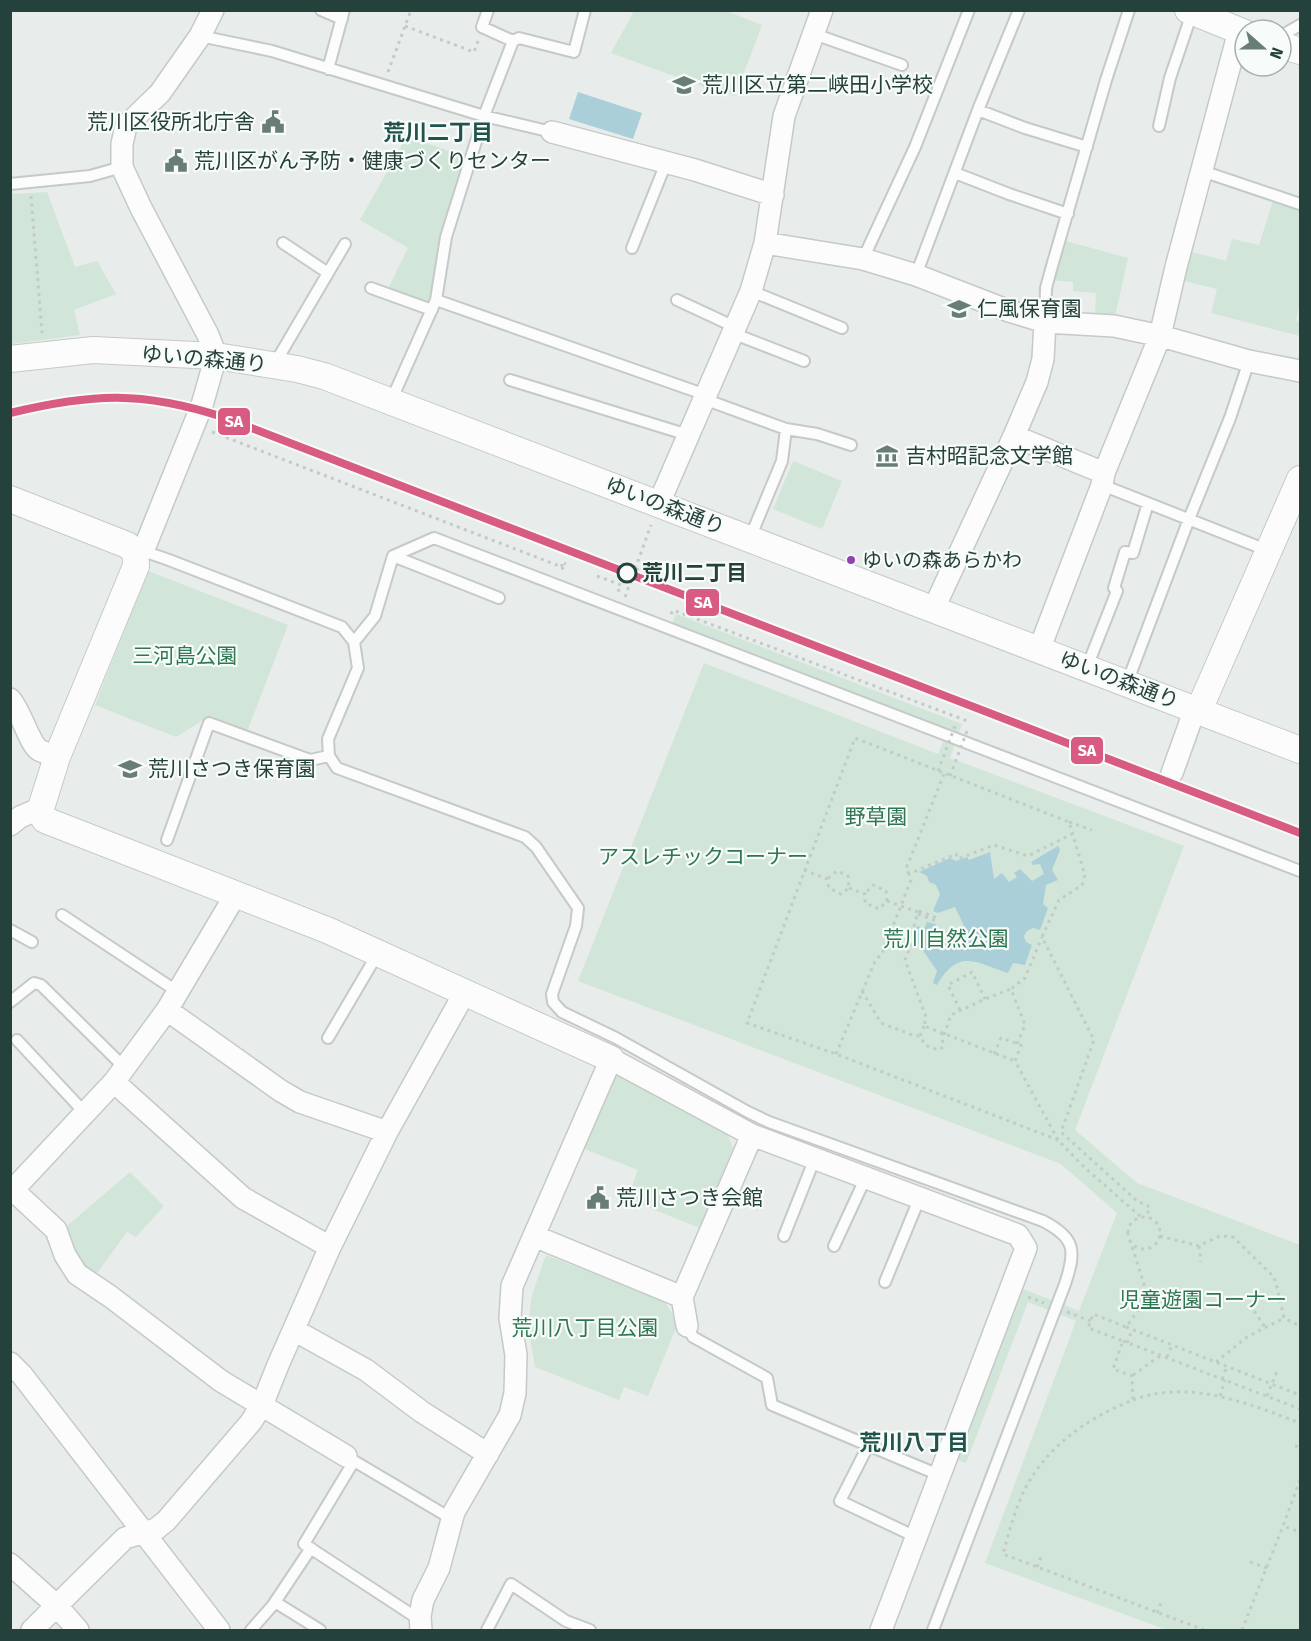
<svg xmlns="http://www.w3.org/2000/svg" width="1311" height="1641" font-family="'Fira Sans','Noto Sans JP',sans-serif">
  <rect width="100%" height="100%" fill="#e8ecea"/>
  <path fill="#d2e5d9" d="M634,11h92l36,14 -27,71 -24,-9 -1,2 -99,-36z
    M407,136l61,22 -31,91 -7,55 -42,-15 20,-41 -48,-28z
    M47,192l28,75 22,-6 19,33 -42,16 6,25 -69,9v-150z
    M1273,201l27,9v93l-4,17 4,2v14l-89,-23 6,-24 -37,-9 8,-29 38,10 6,-22 27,6z
    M1062,240l66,18 -14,63 -19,-3 1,-25 -23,-2v-9l-22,-2z
    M793,461l49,20 -20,48 -49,-20z
    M148,571l140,54 -41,107 -39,-15 -32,20 -81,-32z
    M676,614l286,110 -12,34 234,88 -109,284 62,53 163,62v385h-133l-182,-67 91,-242 -48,-19 -62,161 -10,-4 67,-170 56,22 38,-98 -56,-49 -483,-183 126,-318 234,91 10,-24 -276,-105z
    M621,1072l106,61 6,15 -33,80 -73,-29 11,-29 -56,-22 29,-72z
    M130,1172l34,34 -28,31 -9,-5 -35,48 -31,-49z
    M546,1255l119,47 8,13 3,13 -28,68 -24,-9 -5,13 -84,-33 -7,-41 4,-31z"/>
  <path fill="#aacfd9" d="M578,92l64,21 -9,26 -64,-20z
    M1058,846l2,4 -8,20 6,10 -12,5 -3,19 5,4 -8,22 -7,-2 -6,3 -3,5 2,6 6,3 -7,20 -12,-2 -5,10c-34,-11 -49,-25 -71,12l-4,-2 4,-12 -17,-25 -5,-3 3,-10 -3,-1 2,-6 7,3 3,-7 8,2 8,16 23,-10 -11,-23 -17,6 -5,-2 7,-17 -4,-9 -7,-3 -2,-6 -8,-4 31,-14 6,3 11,-4 2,3 21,-8 4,27 8,-6 7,9 8,-5 -3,-4 6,-4 12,12 12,-7 -4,-10 -7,1 -2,-3z"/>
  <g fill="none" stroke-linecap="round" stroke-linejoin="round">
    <g stroke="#c5c9c8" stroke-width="14">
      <path id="service" d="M321,10l21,9
        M814,34l88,31
        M200,36l72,15 212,65 68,16
        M1281,36l19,-11
        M513,41l6,-3 55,14 11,-42
        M328,69l16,-59
        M978,110l47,18 62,19
        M1159,126l11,-48 22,-65
        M1202,171l98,33
        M955,173l54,21 59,20
        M10,184l80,-8 32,-9
        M283,243l45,30
        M632,248l34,-85
        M863,259l52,-112 54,-137
        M916,275l62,-165 41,-100
        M371,288l61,22
        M751,291l91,37
        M436,300l270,95
        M677,300l58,27
        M1045,322l1,-34 6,-22 54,-186 23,-70
        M732,333l72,28
        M274,365l71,-121
        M510,380l178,55
        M704,399l82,30 31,5 34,11
        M391,401l45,-101 10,-63 38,-121 29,-75 -31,-14 6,-17
        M1102,485l167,66
        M750,538l32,-77 4,-32
        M140,554l9,-1 20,7 173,67 12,15 4,26 -30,71 1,17 8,12 188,69 11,10 42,61 -2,18 -24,68 1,8 9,10 54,26 132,74 21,10 274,99c33,17 33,30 22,63l-132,346
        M393,556l41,-18 866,333
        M354,642l21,-26 18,-60 106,42
        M1087,667l30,-76 -3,-3 11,-36 8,1 15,-50
        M1127,683l62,-164 41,-101 19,-57
        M167,840l42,-117 101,37 19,-4
        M62,915l116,77
        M10,930l22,12
        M10,1002l24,-19 7,2 84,83
        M328,1038l50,-85
        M17,1040l68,73
        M784,1236l31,-78
        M834,1246l32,-69
        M885,1282l35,-85
        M687,1326l6,11 74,41 5,27 167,70
        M869,1444l-29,57 76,36
        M349,1458l103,61
        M354,1461l-50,83 116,76
        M275,1602l45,28
        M251,1630l22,-25 38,-57
        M487,1630l24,-46 55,37 24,9"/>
    </g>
    <g stroke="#c5c9c8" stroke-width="24">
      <path id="minor" d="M552,132l143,38 78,25
        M765,243l98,16 53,16 93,36 36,11 69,4 47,10 88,25 51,10
        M1014,436l23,-54 6,-23 2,-37
        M659,503l92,-212 14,-48 19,-127 38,-106
        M136,555l10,-11 56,-139 14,-49 -8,-21 -67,-127 -19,-41v-23l4,-18 34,-33 40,-57 13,-26
        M934,608l80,-172 90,37
        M1039,650l63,-165 2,-12 56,-137 16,-69 63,-236
        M10,699c11,12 19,44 29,51 6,3 13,5 18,7
        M1172,773l23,-64
        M10,825l10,-8 21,-9
        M167,1010l114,81 19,11 87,30
        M114,1082l129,116 87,49
        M13,1190l43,40 9,25 12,19 34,23 110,84 125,75
        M10,1193l104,-111 53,-72 69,-116
        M534,1236l148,61 70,-162
        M682,1297l5,29
        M294,1330l72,40 56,42 66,42
        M10,1363l12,12 197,255
        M10,1564l46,41 22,25
        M32,1630l93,-92 31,-9 10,-8 85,-99 11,-17 16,-40 52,-118 57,-115 78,-140
        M421,1630l-1,-14 3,-16 16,-32 15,-56 56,-97 5,-22 1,-38 -6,-37 2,-32 99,-227 141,76 266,100 8,13 -145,382"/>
    </g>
    <g stroke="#c5c9c8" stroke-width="28">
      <path id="tertiary" d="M1188,10l57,23
        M1281,45l19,6
        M10,359l83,-9 123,6 81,13 27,7 976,374
        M10,499l117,46c9,6 9,10 9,21l-79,191 -16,51v6l4,6 282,110 284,129
        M1199,710l101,-231"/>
    </g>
    <path stroke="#c3cbca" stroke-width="3" stroke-dasharray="3 4.5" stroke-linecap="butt" d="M405,26l69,26 4,-11
      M388,72l23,-62
      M31,196l11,137
      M212,432l350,135 2,5
      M562,567v-5l4,2
      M636,569l31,13
      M597,576l24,9 -4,9
      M625,597l26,-72
      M671,614l2,-4 297,112
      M950,776l8,-21
      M1069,822l23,8
      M804,870l23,9 2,9 12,6 8,-6 -1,-12 -11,-5 -10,8
      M909,874l-3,-5 38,-95
      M849,888l16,6v9l14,6 8,-8 -1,-10 -13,-6 -8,9
      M887,901l31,11 -6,21 3,2 -10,25 21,57 -2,9 91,35
      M919,911l18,7
      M918,914l18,7
      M862,991l19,32 34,13h5
      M960,1010l-12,-25 24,-13 13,27
      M924,1026l-4,10 5,9 13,5 5,-3 -1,-13
      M944,1035l7,-20 34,-16 26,-10
      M1017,1044l8,-19 -14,-36 14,-11 17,-41
      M836,1054l40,-95 6,-5 29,-74 -2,-6 47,-20 2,5 36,-14 34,11 44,-22
      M994,1054l7,-16 20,7 -6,16 43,79 27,28 56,49
      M1058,1140l-222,-86 -89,-31 108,-285 214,84 16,53 -3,10 -23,15 -17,37 52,103 -33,92 76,69 13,6 -4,10
      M1128 1233a16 16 0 1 1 32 0a16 16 0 1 1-32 0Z
      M1160,1236l39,10 21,-10 13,1 40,39 3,7 8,35 16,8
      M1130,1240l18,57 -22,30 -33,-13 -5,14 35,13 -10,28 19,7 1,24c-44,17 -86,46 -108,89 -10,20 -16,43 -22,65l201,76
      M1199,1246l2,16
      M1028,1297l16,6
      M1148,1297l16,-3
      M1250,1305l15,22
      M1067,1312l24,9
      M1126,1327l174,68
      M1123,1341l177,68
      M1127,1343l5,-13
      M1167,1357l5,-12
      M1216,1362l31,-25 37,-19
      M1133,1375l27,-19
      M1222,1379l5,-13
      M1220,1396l5,-16
      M1267,1396l10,-25
      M1133,1400c57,-21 114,3 167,23
      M1295,1446l5,1
      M1300,1480l-17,46 17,6
      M1250,1562l17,6
      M1037,1567l5,-13
      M1157,1613l5,-13
      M1242,1630l41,-104"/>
    <use href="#service" stroke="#fcfcfc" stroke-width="10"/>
    <use href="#minor" stroke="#fcfcfc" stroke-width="21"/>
    <use href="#tertiary" stroke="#fcfcfc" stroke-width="26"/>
    <path stroke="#c3cbca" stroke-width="3" stroke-dasharray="3 4.5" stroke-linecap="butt" d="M958,755l9,-24
      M938,771l17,-45"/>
    <g stroke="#f7fbf9" stroke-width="12">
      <path id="tram-1" d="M10,413c83,-20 132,-22 213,4l1077,416"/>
    </g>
    <use href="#tram-1" stroke="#d85b81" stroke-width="8"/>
  </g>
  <defs>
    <g id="school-bare" transform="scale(1.8)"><path d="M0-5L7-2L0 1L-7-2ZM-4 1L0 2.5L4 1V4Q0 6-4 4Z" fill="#697d78" stroke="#f7fbf9" stroke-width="2.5" paint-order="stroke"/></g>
    <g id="civic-bare" transform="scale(1.8)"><path d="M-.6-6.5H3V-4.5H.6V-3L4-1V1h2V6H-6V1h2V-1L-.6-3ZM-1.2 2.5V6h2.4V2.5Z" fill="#697d78" stroke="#f7fbf9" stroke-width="2.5" paint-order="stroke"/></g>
    <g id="museum-bare" transform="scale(1.8)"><path d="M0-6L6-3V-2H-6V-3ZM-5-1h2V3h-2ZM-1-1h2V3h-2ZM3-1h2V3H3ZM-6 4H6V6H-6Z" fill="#697d78" stroke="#f7fbf9" stroke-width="2.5" paint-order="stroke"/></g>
  </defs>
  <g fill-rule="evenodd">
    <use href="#school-bare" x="684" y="85"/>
    <use href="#civic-bare" x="273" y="122"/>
    <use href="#civic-bare" x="176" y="161"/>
    <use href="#school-bare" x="959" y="309"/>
    <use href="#museum-bare" x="887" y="456"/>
    <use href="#school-bare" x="130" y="769"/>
    <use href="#civic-bare" x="598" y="1198"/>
  </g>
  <circle fill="#8e44ad" stroke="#f7fbf9" stroke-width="2" cx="851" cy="560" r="5"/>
  <circle fill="#f7fbf9" stroke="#25413b" stroke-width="3" cx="627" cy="573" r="9"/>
  <g text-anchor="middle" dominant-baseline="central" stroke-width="4.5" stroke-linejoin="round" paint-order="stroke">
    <g font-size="20" fill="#25413b" stroke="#f7fbf9" text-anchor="start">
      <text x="862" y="560">ゆいの森あらかわ</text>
    </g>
    <g font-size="21" fill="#25413b" stroke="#f7fbf9" text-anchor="start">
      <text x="702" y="85">荒川区立第二峡田小学校</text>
      <text x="255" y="122" text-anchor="end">荒川区役所北庁舎</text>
      <text x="194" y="161">荒川区がん予防・健康づくりセンター</text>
      <text x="977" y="309">仁風保育園</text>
      <text x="905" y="456">吉村昭記念文学館</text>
      <text x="148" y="769">荒川さつき保育園</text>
      <text x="616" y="1198">荒川さつき会館</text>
    </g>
    <g font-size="21" fill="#25413b" stroke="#f7fbf9">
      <text transform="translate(204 359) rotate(5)">ゆいの森通り</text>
      <text transform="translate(665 506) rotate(21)">ゆいの森通り</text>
      <text transform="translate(1119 680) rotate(21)">ゆいの森通り</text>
    </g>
    <g font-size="21" font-weight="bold" fill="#25413b" stroke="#f7fbf9" text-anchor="start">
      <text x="642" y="573">荒川二丁目</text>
    </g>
    <g font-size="21" fill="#2f7751" stroke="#f7fbf9">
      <text x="185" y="656">三河島公園</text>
      <text x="876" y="817">野草園</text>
      <text x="703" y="857">アスレチックコーナー</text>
      <text x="946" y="939">荒川自然公園</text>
      <text x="1203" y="1300">児童遊園コーナー</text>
      <text x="585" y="1328">荒川八丁目公園</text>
    </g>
    <g font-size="22" font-weight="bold" fill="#20534b" stroke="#f7fbf9">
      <text x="438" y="132">荒川二丁目</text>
      <text x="914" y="1442">荒川八丁目</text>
    </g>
  </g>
  <g stroke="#f7fbf9" stroke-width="2">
    <rect x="217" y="407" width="34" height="29" rx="6" fill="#d85b81"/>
    <rect x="685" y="588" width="35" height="29" rx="6" fill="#d85b81"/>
    <rect x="1070" y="736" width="34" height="29" rx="6" fill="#d85b81"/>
  </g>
  <g font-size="16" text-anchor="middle" font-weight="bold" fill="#fff">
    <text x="234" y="427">SA</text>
    <text x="703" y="608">SA</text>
    <text x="1087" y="756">SA</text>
  </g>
  <rect width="1311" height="1641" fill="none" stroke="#25413b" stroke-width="24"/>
  <g transform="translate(1263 48) rotate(111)"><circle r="28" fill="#f7fbf9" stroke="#a3b1ad" stroke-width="1.5"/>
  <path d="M0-4.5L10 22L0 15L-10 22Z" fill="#697d78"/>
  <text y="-9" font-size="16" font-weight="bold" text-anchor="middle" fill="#25413b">N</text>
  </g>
</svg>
